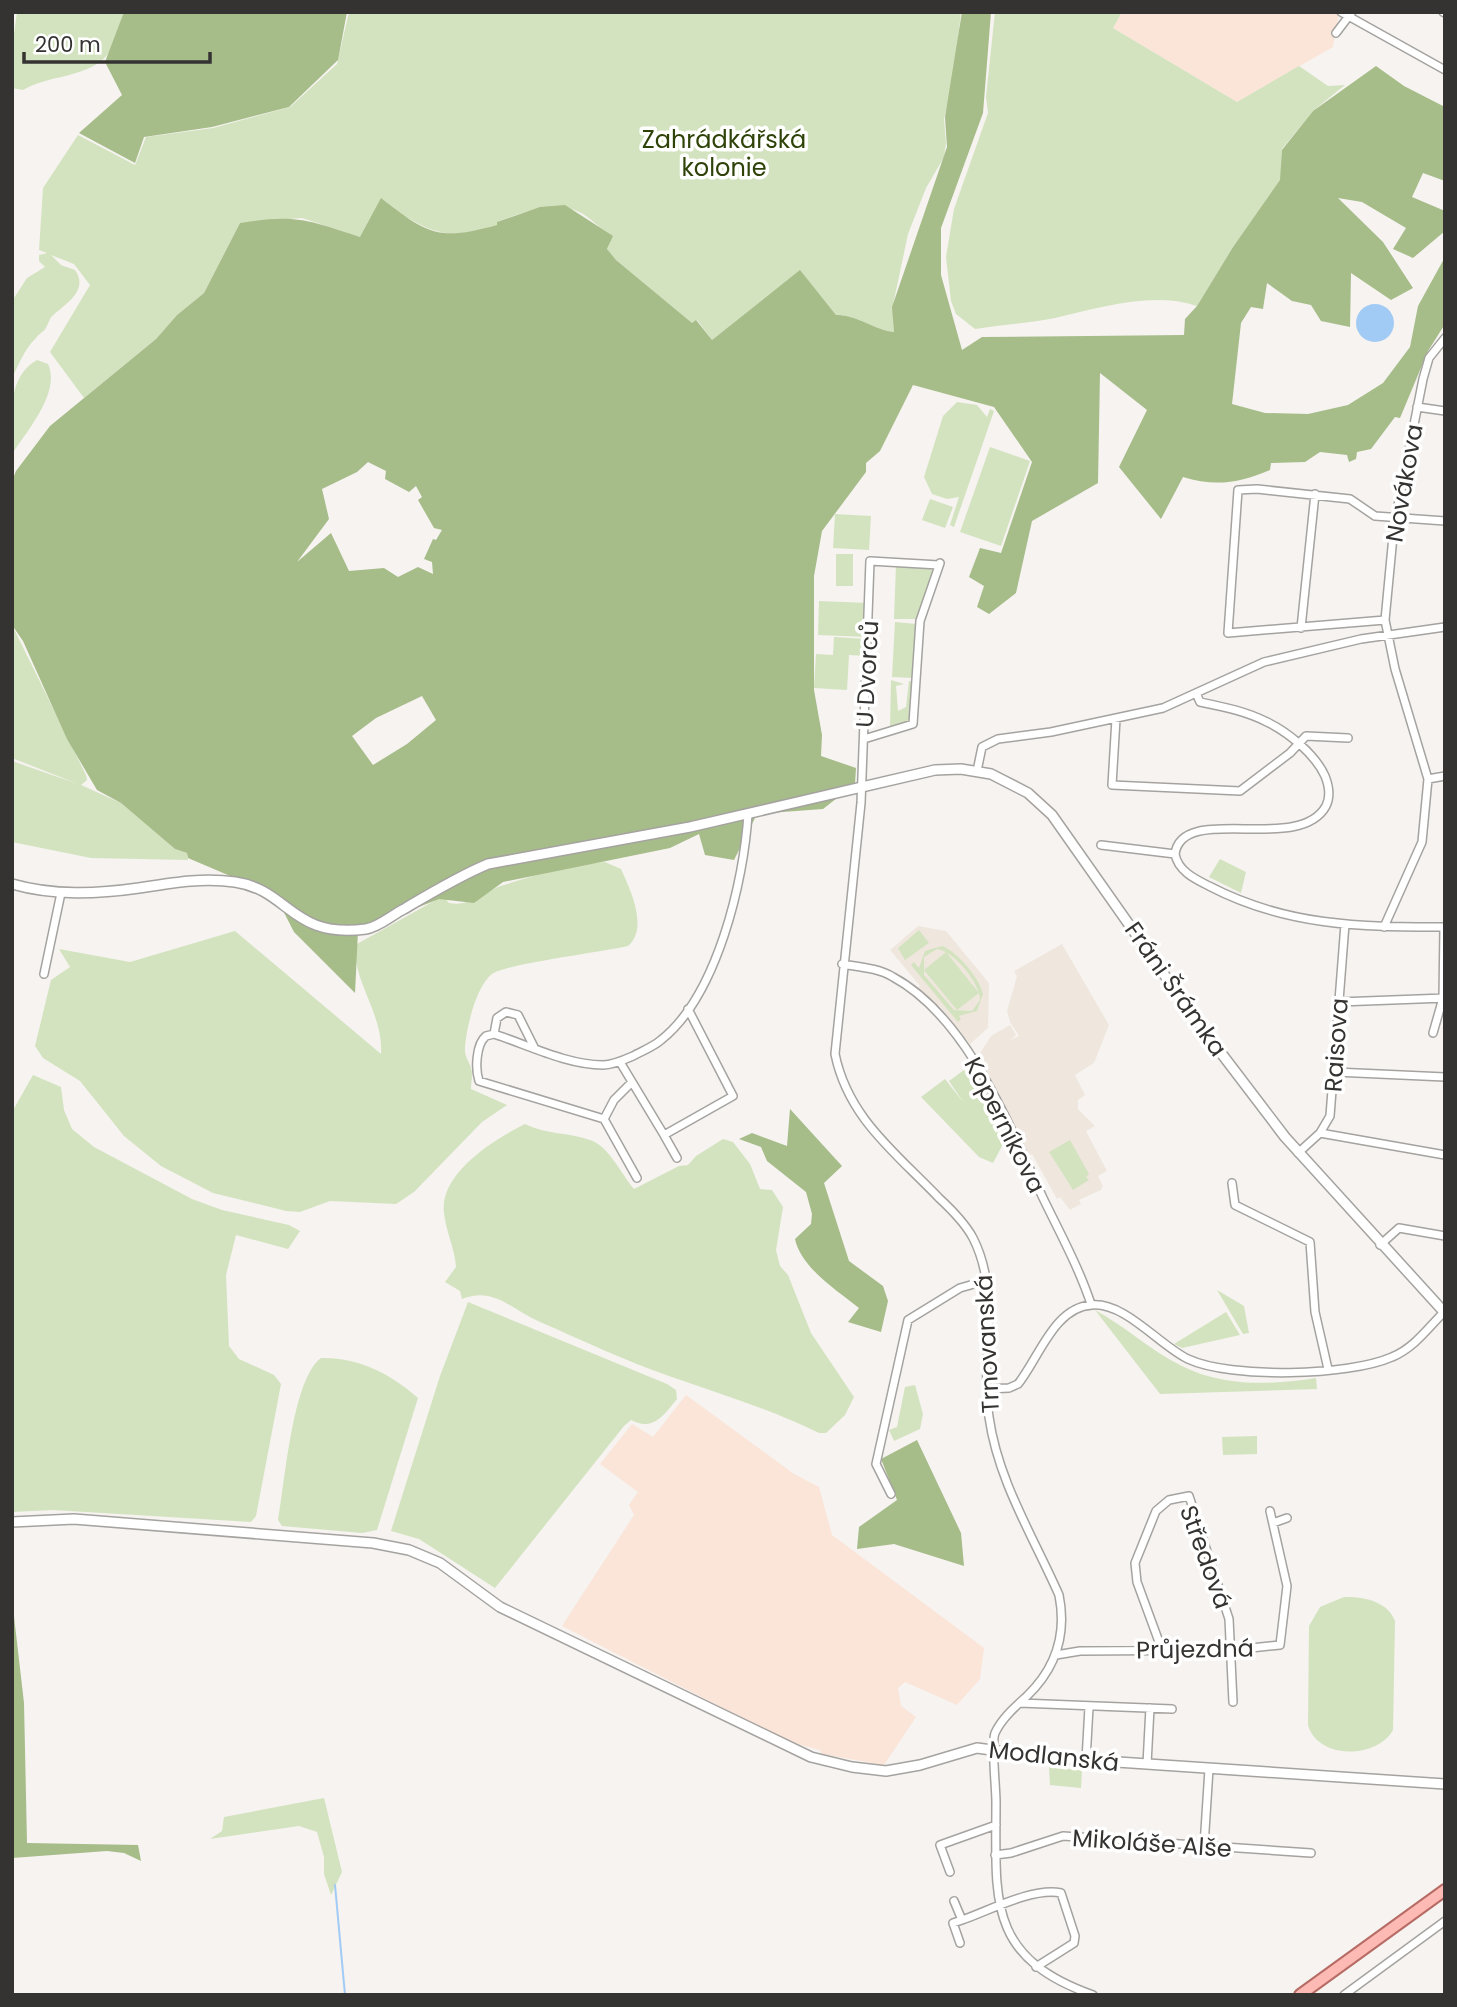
<svg xmlns="http://www.w3.org/2000/svg" width="1457" height="2007" font-family="Poppins,sans-serif">
  <rect width="100%" height="100%" fill="#f6f3f0"/>
  <path fill="#fbe4d8" d="M1122,12l217,1 -6,34 -96,55 -124,-74z
    M686,1395l108,79 25,13 13,48 152,113 -4,31 -23,26 -52,-23 -7,6 3,18 15,11 -32,48 -62,-11 -2,-4 -30,-8 -228,-116 72,-111 -5,-10 9,-13 -38,-28 32,-40 21,13z"/>
  <path fill="#efe7de" d="M918,926l28,5 43,52 -1,45 -18,16 -31,-39 -5,4 -19,-19 5,-4 -30,-36z
    M1062,944l47,81 -15,38 -19,12 10,20 -7,5v9l17,17 -9,5 21,40 -9,5 5,10 -2,4 -22,10 2,4 -11,6 -10,-13 -3,2 -25,-45 -5,3 -51,-98 15,-23 19,-11 6,10 -6,5 9,-4 -9,-14 -3,-11 10,-35 -3,-5z"/>
  <path fill="#d3e3bf" fill-rule="evenodd" d="M17,12h107c-5,12 -8,32 -16,42 -19,24 -61,21 -85,36l-11,-2v-39z
    M349,12h612l-7,63 -10,44 2,24 -2,14 -18,31 -18,46 -15,71 1,27c-20,-2 -38,-18 -58,-17l-36,-44 -88,69 -15,-20 -4,4 -77,-64 -9,-10 5,-14c-9,-5 -17,-14 -26,-20 -29,-19 -60,-4 -89,6l1,3c-41,11 -55,14 -92,-8l-46,20 -58,-19 -62,5 -36,70 -27,22 -21,24 -72,59 -34,-46 40,-67 -16,-21 -23,-9 10,10 14,5c17,24 -20,39 -25,49 -7,16 -4,8 -15,20 -11,11 -16,25 -23,39v-77l15,-23 18,-11 -6,-6v-6l8,-2 -8,-3 4,-62 35,-53 57,30 11,-28 67,-9 77,-21 47,-43z
    M995,12h127l-9,16 124,74 62,-36 29,20 17,-1 -32,26 -31,38 -1,31 -48,67 -36,59c-45,-15 -97,2 -142,12 -26,5 -54,7 -80,11l-19,-15 -5,-13 -5,-44 8,-48 34,-96 -2,-16z
    M37,360l11,4c13,28 -21,67 -36,90 0,-32 -7,-76 25,-94z
    M957,402l20,3 10,12 3,-8 4,2 -40,116 -4,-2 9,-28 -12,2 -15,-5 -8,-17 19,-61z
    M990,447l40,14 -29,85 -41,-14z
    M930,499l23,8 -8,21 -23,-8z
    M835,514l36,2 -2,34 -36,-2z
    M836,554h17v32h-17z
    M896,565l34,3 3,3 -15,48h-24z
    M819,601l49,2 -1,34 -49,-2z
    M895,622l22,2 -3,54 -22,-1z
    M12,625l74,150 1,5 -6,5 40,18 54,46 12,4 1,7 -97,-2 -79,-16v-81l66,23 -66,-26z
    M834,637l33,2 -1,17 -17,-1 -2,35 -33,-2 2,-34 17,1z
    M891,680l13,4 -8,2 2,25 8,-4 3,-26 5,1 -3,37 -21,10z
    M1220,859l26,13 -5,21 -32,-16z
    M605,862l16,7c9,20 28,59 7,77 -25,6 -123,18 -136,28 -16,12 -26,55 -27,74 -1,8 4,13 6,20 2,6 0,15 0,21l36,16 -25,17 -68,70 -18,12 -66,-3 -30,11 -14,-1 -73,-18 -52,-27 -37,-30 -44,-55 -37,-23 -8,-12 16,-66 19,-13 -11,-18 71,13 105,-31 146,123c3,-41 -32,-77 -24,-110l86,-48 6,7c24,4 34,-12 55,-18 32,-10 67,-21 101,-23z
    M919,930l10,13 -24,17 -7,-12z
    M942,946c16,6 38,33 41,48l-6,17 -18,5 2,3 -3,3 -47,-57 3,-3 5,6 6,-17zM937,949c17,2 43,34 43,51l-8,11 -18,-1 -30,-35v-18z
    M946,952l33,41 -22,17 -33,-40z
    M964,1070l15,19 4,-1 26,45 -16,30 -14,-6 -58,-60 24,-18 18,23 -14,-21z
    M33,1075l28,12 3,23 8,19 22,18 98,52 30,11 67,15 11,6 -12,18 -52,-14 -10,40 3,71 10,13 35,16 7,9 -25,132 -5,6 -198,-12 -41,2v-400z
    M525,1124c22,11 43,8 65,16 19,6 31,34 44,49l45,-23 9,-1 8,-9 27,-17 10,3 17,22 10,25 12,1 11,17 -7,43 4,16 8,9 23,58 43,64 -9,18 -19,18h-7c-49,-24 -99,-39 -150,-57 -44,-15 -87,-36 -129,-54 -28,-12 -46,-36 -78,-23l-2,-8 -15,-9 11,-15c-1,-18 -10,-35 -12,-54 -5,-40 51,-74 81,-89z
    M1070,1140l19,34 -3,3 3,3 -16,10 -24,-38z
    M1217,1290l27,16 5,27 -6,1z
    M468,1302l199,82 9,6 1,9c-13,16 -24,33 -46,21l-7,6 -129,162 -76,-49 -28,-8 49,-155z
    M1095,1310c30,16 56,41 87,56 41,21 90,19 134,12l1,11 -157,5z
    M1226,1312l14,23 -58,13 -8,-4z
    M321,1358c37,-1 70,16 97,40l-41,132 -15,3 -80,-7 -4,-6c7,-36 14,-141 43,-162z
    M915,1385l8,29 -3,15 -26,12 -5,-11 8,-3 8,-40z
    M1257,1436v18l-34,1 -1,-18z
    M1344,1597c18,-1 44,4 51,24l-2,109c-16,29 -75,30 -85,-5l1,-99 11,-19z
    M1049,1767l33,3 -1,18 -31,-3z
    M324,1798l18,74 -11,23 -7,-21v-17l-7,-25 -18,-6 -89,13 12,-8 2,-14z"/>
  <path fill="#a6bc89" fill-rule="evenodd" d="M124,12h223l-9,48 -49,47 -77,20 -68,10 -9,26 -56,-30 43,-38 -17,-33z
    M962,12h29l-8,101 -42,115v47l21,75 20,-13 202,-2 1,-16 12,-13 36,-59 47,-67 2,-30 31,-39 63,-45 28,20 41,21v74l-22,-8 -11,24 33,14v20l-32,27 -20,-9 13,-21 -44,-26 -24,-4 45,44 30,46 -22,12 -40,-27 -1,54 -29,-6 -10,-16 -19,-4 -25,-18 -4,26 -12,-2 -10,16 -9,81 33,9 43,1 40,-9 35,-22 27,-36 8,-41 27,-49v67l-17,27 -28,67 -5,-1 -24,32 -14,3 -1,7 -7,3 -2,-7 -27,-3 -15,10 -34,1 -1,7c-30,13 -55,17 -87,7l-22,42 -42,-52 28,-57 -47,-37 -2,110 -66,38 -16,72 -27,21 -12,-7 7,-21 -15,-9 11,-29 21,5 31,-91 -38,-55 -81,-22 -33,66 -14,12v9l-44,59 -8,45v114l8,45 -1,21 35,12 -1,16 -32,25 -66,5 -23,46 -29,-5 -6,-21 -29,14 -167,34 -29,21 -35,-4 -81,32 -3,62 -61,-61 -19,-37 -87,-37 -1,-5 -12,-4 -54,-46 -24,-13 -30,-51 -44,-98 -11,-16v-144l4,-10 34,-45 106,-87 21,-24 27,-22 36,-70c55,-9 68,-3 120,14l21,-39c47,37 58,43 116,27v-3l43,-15 25,-2 48,31 -6,13 9,11 76,63 4,-3 16,20 88,-70 36,45c20,-1 38,15 58,17l-2,-25 55,-160 -2,-30zM368,462l18,9 -1,8 24,13 7,-6 6,11 -4,3 16,28 8,2 -6,10 -3,-1 -9,20 8,3 1,12 -15,-7 -20,10 -14,-9 -35,3 -18,-38 -34,29 32,-43 -7,-30 35,-17zM422,696l14,24 -29,24 -34,21 -21,-29 24,-18z
    M790,1109l52,57 -18,17 25,78 34,25 5,15 -7,31 -33,-10 11,-14c-21,-17 -58,-40 -64,-69l16,-15 1,-10 -6,-22 -39,-31 -6,-14 -22,-8 13,-6 35,13z
    M917,1440l44,93 3,33 -70,-22 -37,5 2,-22 38,-27 -16,-41z
    M12,1599l12,104 3,140 111,2 3,16 -17,-8 -17,-2 -95,7z"/>
  <path fill="#a1cbf5" d="M1356 323a19 19 0 1 1 38 0a19 19 0 1 1-38 0Z"/>
  <g fill="none" stroke-linecap="round" stroke-linejoin="round">
    <path stroke="#a1cbf5" stroke-width="2" d="M335,1885l10,110"/>
    <g stroke="#a5a3a0" stroke-width="10">
      <path id="minor" d="M1341,12l104,58
        M1443,12l2,1
        M1336,33l16,-21
        M1417,407l28,4
        M939,565l-69,-4 -9,242 -26,251c13,64 61,99 104,144 13,12 26,25 34,40 29,57 7,119 16,179 9,64 44,119 70,178 8,40 -3,73 -32,101 -12,11 -25,22 -32,37 -4,10 1,54 1,69 0,97 -10,155 97,193
        M1385,620l-157,13 10,-143 19,-1 93,10 25,17 70,5
        M1301,628l14,-134
        M1116,719l-4,66 128,6 50,-38 16,-17 42,2
        M864,739l49,-15 7,-103 20,-58
        M977,771l5,-24 16,-8 53,-7 112,-24 101,-46 97,-23 84,-12
        M1428,779l17,-3
        M1101,845l74,9
        M1175,854c7,-52 124,1 151,-48 5,-10 3,-20 -1,-30 -10,-22 -37,-44 -58,-54 -22,-11 -43,-15 -67,-20l-4,-9
        M1175,854c3,17 20,25 34,32 77,40 150,41 236,41
        M1384,927l38,-85 6,-63 -33,-110 -10,-49 9,-94 29,-147 6,-21 16,-20
        M842,964c17,3 36,4 51,13 74,40 116,148 150,221 17,35 36,70 48,106
        M44,974l17,-81
        M1339,1002l106,-4
        M1433,1033l10,-35 1,-71
        M494,1034l3,-16 9,-6 12,3 16,32
        M620,1062l44,73 69,-39 -45,-87
        M1335,1072l110,5
        M632,1082l-18,18 -10,19 -125,-38c-4,-12 -3,-37 7,-45l8,-2c34,11 73,31 109,31 10,0 21,-5 30,-9 9,-5 20,-9 28,-16 56,-44 83,-159 87,-226
        M604,1119l33,59
        M1320,1133l125,22
        M664,1135l13,23
        M1298,1153l22,-20 10,-17 15,-192
        M1232,1183l3,22 75,37 5,70 13,57
        M1380,1245l19,-17 46,8
        M988,1389l21,-1 9,-4c21,-26 36,-77 74,-79 33,-3 68,41 96,54 43,20 161,17 204,-2 22,-9 36,-29 52,-45
        M891,1494l-15,-30 32,-144 52,-32 28,-8
        M1273,1523l14,-5
        M1162,1650l-25,-68 -2,-19 21,-52 13,-11 20,-4 40,123 4,83
        M1056,1655l24,-4 152,-1 48,-5 7,-59 -17,-75
        M1020,1703l152,6
        M1086,1760l3,-53
        M1147,1764l3,-56
        M1204,1846l5,-77
        M995,1855l16,-2 52,-17 248,17
        M950,1872l-10,-27 56,-20
        M954,1901l8,19c26,-9 71,-33 99,-27l14,43 -1,7 -38,24
        M960,1943l-7,-20 9,-3
        M1344,1995l101,-74"/>
    </g>
    <g stroke="#a5a3a0" stroke-width="12">
      <path id="tertiary" d="M12,884c42,12 85,10 127,4 32,-5 64,-11 96,-6 55,8 56,57 131,47 13,-2 26,-14 38,-20 27,-16 55,-33 84,-45l202,-37 245,-57 26,-1 30,5 37,19 24,22 147,209 86,113 160,176
        M12,1522l62,-3 299,24 36,7 31,13 60,44 311,150 41,10 34,4 34,-6 57,-17 66,9 402,27"/>
    </g>
    <g stroke="#b66c65" stroke-width="14">
      <path id="primary" d="M1300,1995l145,-105"/>
    </g>
    <use href="#minor" stroke="#fff" stroke-width="7"/>
    <use href="#tertiary" stroke="#fff" stroke-width="9"/>
    <use href="#primary" stroke="#fdb9b3" stroke-width="10"/>
  </g>
  <g text-anchor="middle" dominant-baseline="central" stroke-width="7" stroke-linejoin="round" paint-order="stroke">
    <g font-size="24" fill="#2f4309" stroke="#fff">
      <text x="724" y="139">Zahrádkářská<tspan x="724" dy="28">kolonie</tspan></text>
    </g>
    <g font-size="24" fill="#343332" stroke="#fff">
      <text transform="translate(1404 483) rotate(-80)">Novákova</text>
      <text transform="translate(867 674) rotate(-87)">U Dvorců</text>
      <text transform="translate(1176 989) rotate(55)">Fráni Šrámka</text>
      <text transform="translate(1336 1045) rotate(-86)">Raisova</text>
      <text transform="translate(1005 1125) rotate(63)">Koperníkova</text>
      <text transform="translate(987 1344) rotate(-93)">Trnovanská</text>
      <text transform="translate(1206 1557) rotate(70)">Středová</text>
      <text transform="translate(1195 1649) rotate(-1)">Průjezdná</text>
      <text transform="translate(1054 1756) rotate(6)">Modlanská</text>
      <text transform="translate(1152 1843) rotate(4)">Mikoláše Alše</text>
    </g>
  </g>
  <rect width="1457" height="2007" fill="none" stroke="#343332" stroke-width="28"/>
  <path d="M24 52v10h186v-10" fill="none" stroke="#343332" stroke-width="3.5"/>
  <text x="35" y="52" font-size="21" fill="#343332" stroke="#ffffff" stroke-width="5" paint-order="stroke">200 m</text>
</svg>
